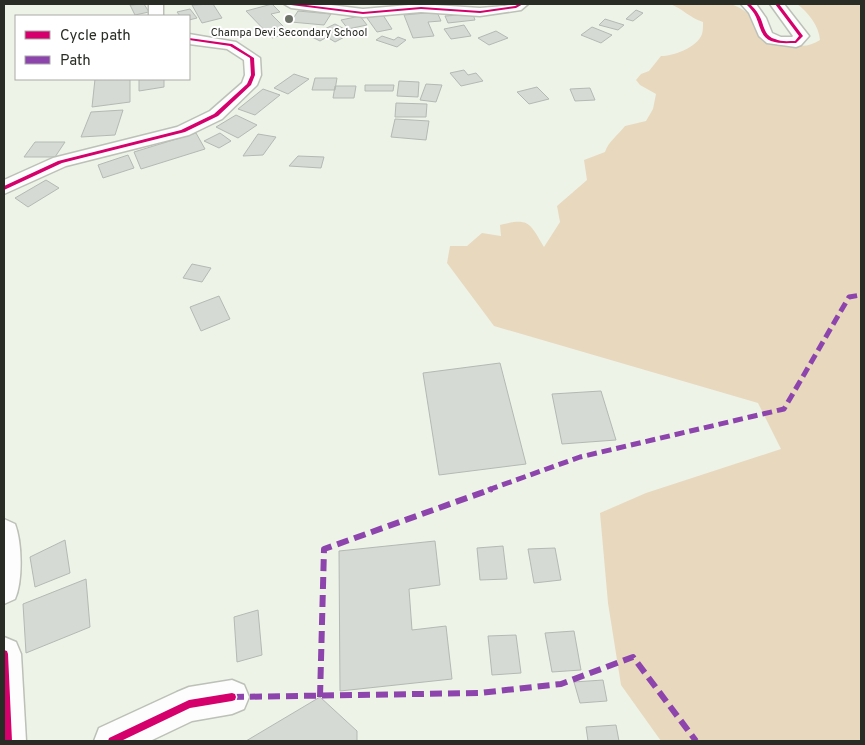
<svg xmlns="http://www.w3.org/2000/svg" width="865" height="745" font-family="Overpass,sans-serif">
  <rect width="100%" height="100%" fill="#eef3e8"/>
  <path fill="#e8d8be" d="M670,4c17,0 46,-4 61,0 30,10 56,58 89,36 -1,-14 -12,-28 -23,-36h64v737h-200l-40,-56 -13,-82 -8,-90 46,-20 135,-44 -23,-46 -264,-77 -47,-63 3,-17h17l15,-13 19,3 -1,-11c30,-8 30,-1 44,22l16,-25 -3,-16 30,-26 -3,-20 21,-8c3,-10 13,-17 20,-26l21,-5 7,-12 3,-15 -16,-9 -4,-5 5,-6 8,-3 12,-15c12,0 36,-8 41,-22 1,-3 1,-8 1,-12 -13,-4 -20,-13 -33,-18z"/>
  <path fill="#d5dbd4" stroke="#b4bab3" d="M144,4l5,8 -14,3 -5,-10z
    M213,4l9,14 -20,5 -10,-18z
    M272,4l8,8 -9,2 19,19 -18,5 -26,-27z
    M190,9l7,9 -8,2v-4h-9l-3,-4z
    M636,10l7,3 -10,8 -7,-2z
    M298,11l33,3 -7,11 -33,-3z
    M437,12l4,9 -13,1 6,14 -21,2 -9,-23z
    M473,14l2,6 -27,3 -3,-7z
    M383,15l9,14 -15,3 -10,-14z
    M360,16l7,9 -19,4 -7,-9z
    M605,19l19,6 -6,5 -19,-5z
    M335,24l17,9 -17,9 -8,-5 -7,4 -10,-5z
    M464,25l7,11 -20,3 -7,-10z
    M592,27l20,8 -11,8 -20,-8z
    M496,31l12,7 -19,7 -11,-7z
    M382,36l12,4 4,-3 8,3 -9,7 -21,-7z
    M464,70l4,5 8,-2 7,8 -22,5 -11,-13z
    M294,74l15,5 -21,15 -14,-6z
    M315,78h22l-2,12h-23z
    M95,79h35v23l-38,5z
    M139,79h25v8l-25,4z
    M399,81l20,1 -1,15 -21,-1z
    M426,84l16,1 -6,17 -16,-2z
    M365,85h29l-1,6h-28z
    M335,86h21l-2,12h-21z
    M537,87l12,12 -20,5 -12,-12z
    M590,88l5,12 -20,1 -5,-12z
    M263,89l17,6 -25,20 -17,-6z
    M396,103l31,1 -1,13h-31z
    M123,110l-8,25 -34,2 10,-25z
    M236,115l21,10 -19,13 -22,-11z
    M395,119l34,2 -3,19 -35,-3z
    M196,133l9,16 -64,20 -7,-17z
    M220,133l11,8 -12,7 -15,-7z
    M258,134l18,3 -13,18 -20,1z
    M35,142h30l-10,15h-31z
    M128,155l6,13 -31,10 -5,-13z
    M298,156l26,1 -3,11 -32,-2z
    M46,180l13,8 -31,19 -13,-9z
    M192,264l19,4 -9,14 -19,-4z
    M219,296l11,23 -29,12 -11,-24z
    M500,363l26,101 -87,11 -16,-102z
    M601,391l15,49 -54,4 -10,-50z
    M65,540l5,33 -35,14 -5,-30z
    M435,541l5,44 -31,4 3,41 34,-4 6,53 -112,12 -1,-140z
    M503,546l4,33 -27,1 -3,-32z
    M555,548l6,32 -27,3 -6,-34z
    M86,579l4,48 -64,26 -3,-49z
    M258,610l4,45 -25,7 -3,-45z
    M574,631l7,39 -29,2 -7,-39z
    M516,635l5,38 -29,2 -4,-39z
    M603,680l4,21 -27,2 -6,-21z
    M320,697l37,34v10h-111z
    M616,725l3,16h-31l-2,-14z"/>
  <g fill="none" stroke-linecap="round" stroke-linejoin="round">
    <g stroke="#bcc0b7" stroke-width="3">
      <path id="minor" d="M149,4h14v12h-14z
        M284,4h39l40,5 57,-5 60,4 48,-4 -7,6 -41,6 -59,-4 -58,5 -72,-9z
        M741,4h15l10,14 6,15 9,4h11l1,-1 -23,-32h14l25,32 -8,9 -5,2 -29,-4 -8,-7 -10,-23z
        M189,34l47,8 24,16 1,17 -4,10 -35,34 -33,16 -123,31 -62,28v-14l49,-22 124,-31 33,-16 32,-28 3,-8 -1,-15 -17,-11 -38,-5z
        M4,519l11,5c7,18 8,57 0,75l-11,5z
        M4,637l12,5 5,12 5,87h-22z
        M232,680l12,5 5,12 -5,12 -12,5 -40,7 -42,20h-56l5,-13 78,-36 12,-5z"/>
    </g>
    <use href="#minor" fill="#fcfdfc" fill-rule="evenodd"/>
    <path stroke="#8e44ad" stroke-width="5" stroke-dasharray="10 5" stroke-linecap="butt" d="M488,490l92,-33 204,-48 65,-112 12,-2"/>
    <path stroke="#8e44ad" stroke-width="6" stroke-dasharray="12 6" stroke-linecap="butt" d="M232,697l247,-4 82,-9 72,-27 63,84
      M320,697l4,-148 168,-60"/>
    <g stroke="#fff" stroke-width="3">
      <path id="cycleway" d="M289,4h9l65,8 58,-5 59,4 35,-5 4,-2h4l-7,4 -36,5 -59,-4 -58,5 -72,-9z
        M746,4h4c4,4 7,7 10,13 4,8 4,19 15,22 6,3 13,2 20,2l4,-5 -24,-32h4l24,32 -7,7c-8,0 -17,1 -25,-2 -10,-4 -11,-15 -15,-24 -2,-5 -6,-9 -10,-13z
        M189,38l43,6 22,14 1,17 -4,10 -33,31 -33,16 -123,31 -58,27v-4l54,-25 123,-31 33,-16 33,-30 4,-9 -1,-17 -20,-12 -41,-6z
        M4,650l3,1 1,3 4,87h-8z
        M232,693l3,1 1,3 -1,3 -3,1 -42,7 -69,33h-13l1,-3 80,-38z"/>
    </g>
    <use href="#cycleway" fill="#d6006c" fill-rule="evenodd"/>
  </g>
  <circle fill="#6d7269" stroke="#fff" stroke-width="2" cx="289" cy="19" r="5"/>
  <g text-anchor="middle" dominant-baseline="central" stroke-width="4" stroke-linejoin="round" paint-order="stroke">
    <g font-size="11" fill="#282c24" stroke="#fff">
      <text x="289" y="33">Champa Devi Secondary School</text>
    </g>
  </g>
  <rect width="865" height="745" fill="none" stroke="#282c24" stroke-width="10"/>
  <rect x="15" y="15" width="175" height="65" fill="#ffffff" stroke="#a9aba7"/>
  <rect x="25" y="31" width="25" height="8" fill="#d6006c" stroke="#a9aba7"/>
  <text x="60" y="40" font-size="15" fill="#282c24">Cycle path</text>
  <rect x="25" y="56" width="25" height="8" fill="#8e44ad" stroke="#a9aba7"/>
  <text x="60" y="65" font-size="15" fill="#282c24">Path</text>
</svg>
